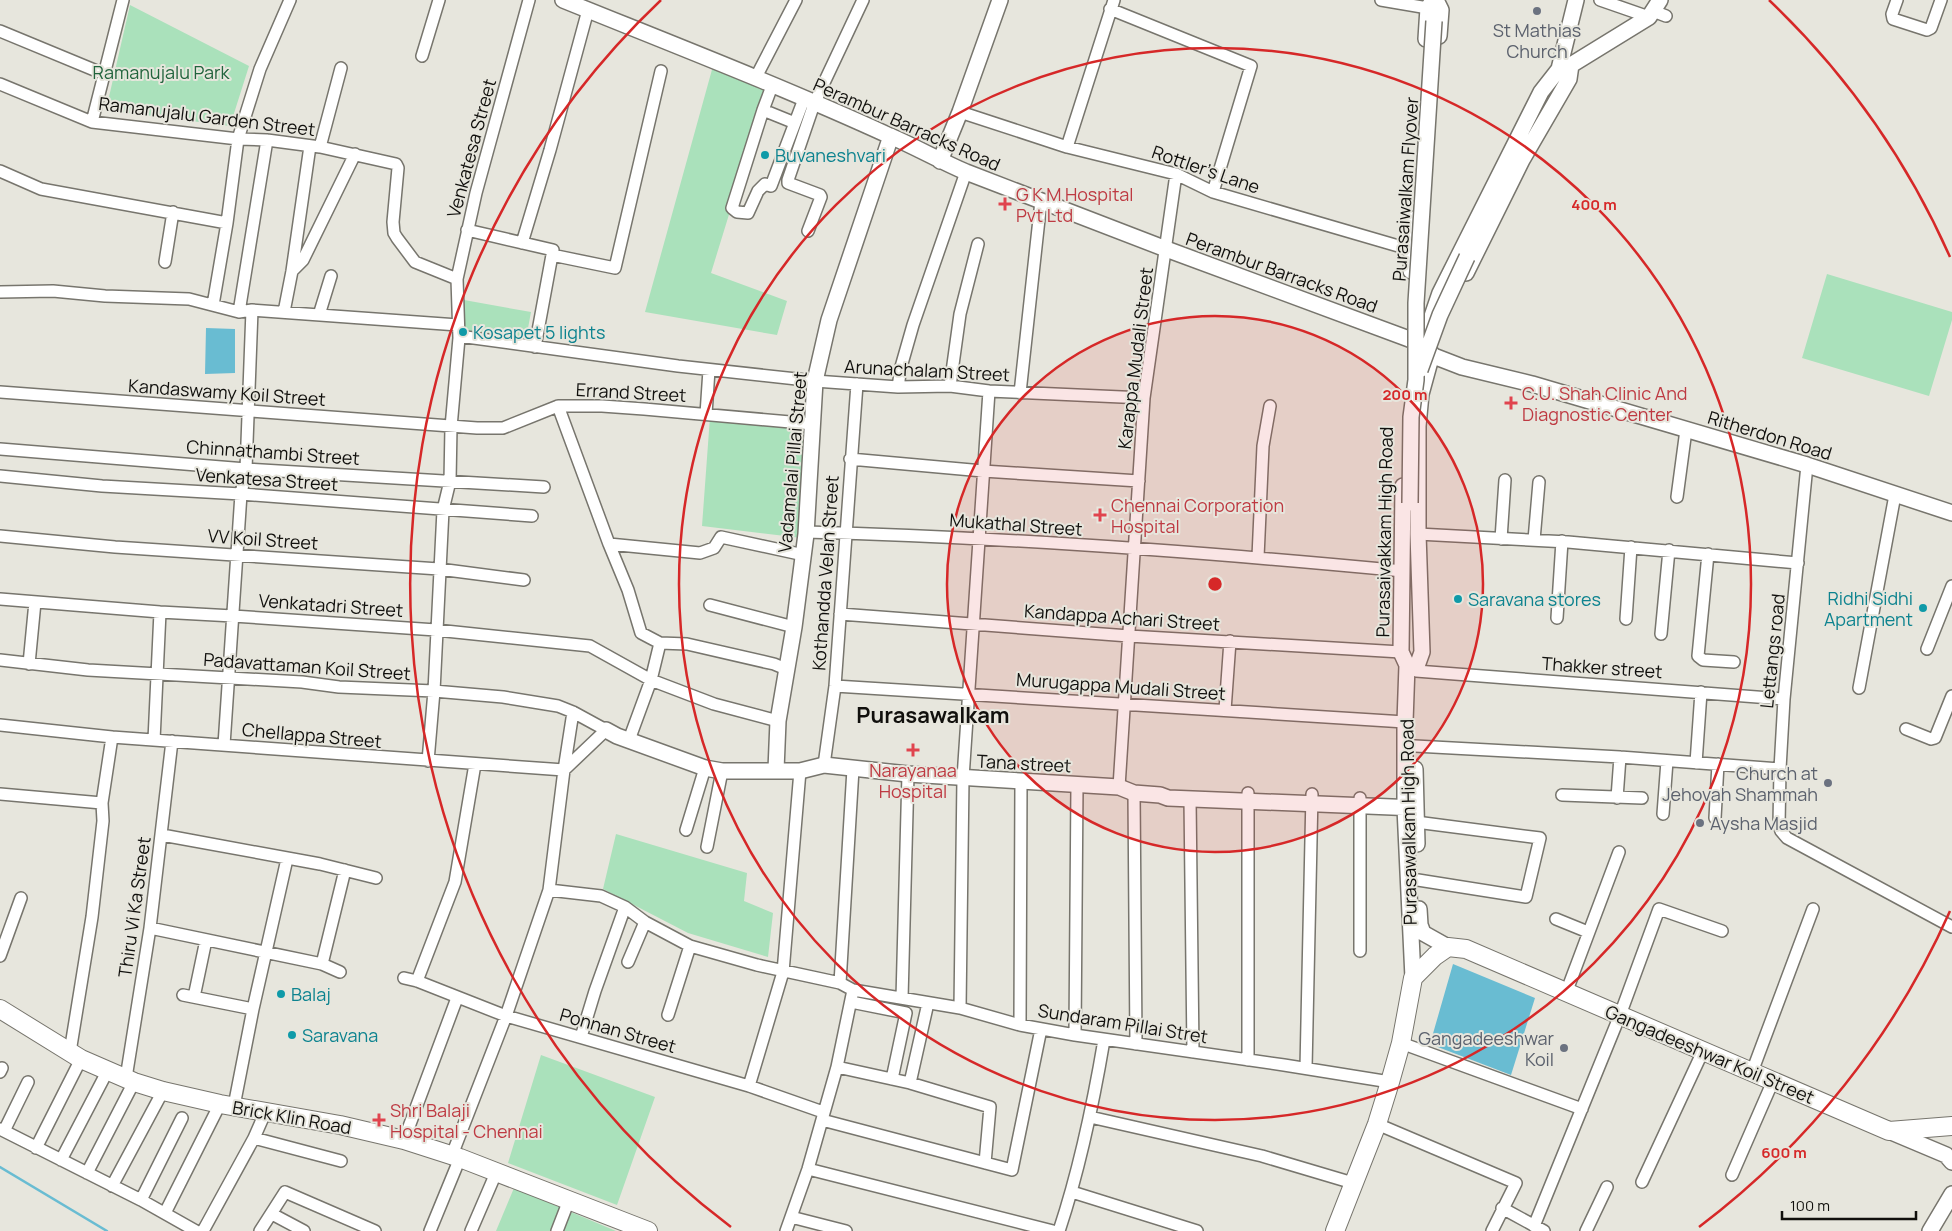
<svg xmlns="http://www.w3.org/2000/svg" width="1952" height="1231" font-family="Manrope,sans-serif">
  <rect width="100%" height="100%" fill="#e7e6dd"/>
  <path fill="#aae1bb" d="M130,5l119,61 -19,60 -124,-16z
    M713,66l58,25 -40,117 -20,65 76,28 -10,34 -132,-23z
    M1827,274l125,38v8l-23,76 -127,-38z
    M464,300l67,12 -7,38 -61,-22z
    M710,417l101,9 -9,112 -100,-12z
    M616,834l131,39 -3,28 29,12 -5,44 -80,-24 -85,-44z
    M541,1055l114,42 -38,108 -109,-42z
    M514,1188l102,43h-120z"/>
  <path fill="#69bcd2" d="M206,328l29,1v44l-30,1z
    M1453,964l82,34 -24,77 -81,-31z"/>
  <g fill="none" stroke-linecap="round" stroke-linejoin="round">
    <path stroke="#69bcd2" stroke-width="2.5" d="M0,1167l107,64"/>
    <g stroke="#77756d" stroke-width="14">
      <path id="street" d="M1381,0l47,8
        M1600,0l49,17
        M1897,0l-5,14 1,5 34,11 4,-2 10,-28
        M1110,9l141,57 -38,126
        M1653,11l13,5
        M0,31l104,43
        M422,56l17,-56
        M755,79l41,-79
        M0,84l92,38 146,17 29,1 53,7 76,17 2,4 -5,54 1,11 3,5 18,24 42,17
        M772,86l-9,24 32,13
        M763,110l-31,98 5,4 11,1 10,-22 7,-7 6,2 33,-87
        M960,112l107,35 109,27 37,18 199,58
        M92,122l31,-122
        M320,147l21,-79
        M1067,147l47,-147
        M0,171l41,18 186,34
        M467,230l86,20 -1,5 63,13 46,-197
        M808,231l13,-34 -1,-2 -32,-12v-3l26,-76 49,-104
        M522,243l28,-93 38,-140
        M165,262l8,-50
        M292,271l11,-11 52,-106
        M0,292l53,-1 52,5 84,3 50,13 13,-2 206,15
        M213,305l14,-82 11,-84 22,-70 30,-69
        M239,312l28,-172
        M284,312l8,-41 18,-125
        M319,315l12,-39
        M459,336l219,30 137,15 83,6 52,-1 39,5 155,7
        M535,347l17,-92
        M950,386l10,-72 18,-70
        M898,387l3,-20 12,-42 53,-153
        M0,392l477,36h26l55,-22h44l42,3 169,15
        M1020,393l21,-192
        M558,406l51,138 19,46 13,43 19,10 -9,37 -22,60
        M706,414l3,-44
        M0,449l246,20 298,18
        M850,459l133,12 156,10
        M1807,465l-23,234 -4,70 -1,56 2,6 6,7 165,89
        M0,476l102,10 139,8 291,22
        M1677,497l9,-67
        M806,532c199,5 398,20 597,39
        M1418,534l150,8 230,21
        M0,536l115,11 324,22 85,11
        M1501,539l4,-59
        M1534,540l5,-58
        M609,544l91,9 14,-5 7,-11 83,18
        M1708,554l-10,102 5,4 31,2
        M1258,557l5,-111 7,-40
        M0,599l160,13 73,4 203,14 154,16 61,34 63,24 64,17
        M710,605l84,22
        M840,614l289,22 272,16
        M1557,618l5,-77
        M1626,619l5,-72
        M1661,634l8,-84
        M660,643l27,1 87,20 12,5
        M1927,649l25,-63
        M0,660l88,10 214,12 37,5 95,4 69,6 55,9 15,6 33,18 -42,40 -452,-33 -112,-12
        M29,664l6,-62
        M1416,671l368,28
        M835,686l570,36
        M1859,688l36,-193
        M1225,710l5,-69
        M1906,729l25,10 4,-1 17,-42
        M154,740l6,-128
        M224,745l17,-251 5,-25 6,-159
        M1415,746l205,11 160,12
        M428,761l6,-70 9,-181 7,-29 1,-54 8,-89 -2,-59 19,-86 53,-193
        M1696,763l5,-71
        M824,765l11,-79 22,-302
        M1119,787l25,-389 32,-224
        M1134,793l2,251
        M0,794l102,9
        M1562,795l80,3
        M1617,798l3,-41
        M1190,799l3,253
        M1663,814l4,-53
        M1715,818l3,-54
        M1416,822l124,16 -14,59 -108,-17
        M686,830l19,-62
        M162,835l158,29 56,14
        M707,847l15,-76
        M549,890l52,6 24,11 20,15 45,24 67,19 83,18 13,7 107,18 60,17 55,10 209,30 106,17
        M1556,919l32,13
        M150,928l172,36 18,8
        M1360,951v-153
        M0,956l21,-58
        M628,962l17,-40
        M322,964l23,-94
        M404,978l13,3 89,35 243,70 74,26
        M417,981l38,-99 20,-118
        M840,983l13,-214
        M1566,993l53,-141
        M183,995l70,14
        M194,997l12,-57
        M902,998l6,-224
        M851,1002l55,11 -14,66
        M960,1008l3,-230 26,-387
        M668,1015l22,-69
        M1020,1025l1,-244
        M1075,1035l2,-250
        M581,1037l14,-46 30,-84
        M1401,1043l181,66
        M70,1052l22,-135 11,-96 -1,-18 10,-66
        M1248,1060v-267
        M837,1067l73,16 80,24 -5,56
        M1306,1068l6,-274
        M0,1072l2,-4
        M1752,1072l61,-163
        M126,1078l24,-150 22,-187
        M910,1083l18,-80
        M749,1086l34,-114 17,-201
        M234,1106l19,-97 34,-150
        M1090,1117l172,39 91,27
        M822,1120l190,50 29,-141
        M1377,1124l139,59 -24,48
        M0,1129l141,71 55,31
        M4,1131l24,-49
        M254,1138l87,23
        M404,1140l53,-142
        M36,1148l45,-89
        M452,1155l54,-139 43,-126 15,-120 9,-58
        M61,1160l47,-90
        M808,1169l245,62
        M87,1173l47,-91
        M1732,1175l41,-94
        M1642,1182l61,-131
        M112,1186l51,-95
        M1072,1192l125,39
        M141,1200l41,-82
        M1502,1208l42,23
        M165,1213l55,-109
        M272,1214l32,17
        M791,1217l55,14
        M1534,1226l86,-211 39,-106 63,22
        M203,1231l51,-93 11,-25
        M260,1231l25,-39 90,39
        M430,1231l30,-73
        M471,1231l25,-58
        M557,1231l12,-31
        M786,1231l22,-62 29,-102 16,-77
        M1059,1231c21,-63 34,-126 45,-191
        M1586,1231l21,-44"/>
    </g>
    <g stroke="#77756d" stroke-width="18">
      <path id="secondary" d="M563,0c109,44 220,87 327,136 26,11 50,25 76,36l200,77 243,90 14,7 8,9 31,12 70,17 275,81 145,48
        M1436,0l5,10 -2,26
        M1426,39l2,-31 5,-8
        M1559,69l17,-69
        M940,161l20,-49 40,-112
        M1411,271l3,-52
        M1466,273l56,-113 47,-81 2,-14
        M1428,328l12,-35 101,-201 18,-23 12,-4 78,-48 11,-17
        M1403,486l-2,166 6,13 -2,57v86l8,170
        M1417,666l5,-14 -4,-118v-108l3,-32 11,-40
        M606,730l11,6 88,32 17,3h78l24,-6 84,9 211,13 15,6 26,2 8,3 248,10
        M1415,769l2,75
        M776,770l2,-49 16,-94 12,-93 9,-153 14,-61 62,-184
        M1419,909l1,16 3,8 25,14
        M1889,1131l57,24 6,7
        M1930,1231l22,-37"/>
    </g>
    <g stroke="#77756d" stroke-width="20">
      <path id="primary" d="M0,1009l81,50 53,23 29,9 57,13 120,21 64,15 56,18 188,73
        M1335,1231l42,-107 13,-42 11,-39 12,-65 22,-22 13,-9 18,2 423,182 63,-5"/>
    </g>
    <use href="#street" stroke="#fff" stroke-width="11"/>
    <use href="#secondary" stroke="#fff" stroke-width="15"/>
    <use href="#primary" stroke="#fff" stroke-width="18"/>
    <g stroke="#77756d" stroke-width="18" stroke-linecap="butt">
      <path id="secondary-bridge" d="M1420,370l20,-55 27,-58
        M1410,503l1,-86 5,-37v-77l18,-282"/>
    </g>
    <use href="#secondary-bridge" stroke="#fff" stroke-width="15"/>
  </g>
  <circle cx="1215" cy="584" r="268" fill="#d62828" fill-opacity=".12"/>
  <g fill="none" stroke="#d62828" stroke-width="2.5">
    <circle cx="1215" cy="584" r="268"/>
    <circle cx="1215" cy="584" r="536"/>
    <path d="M1950 911A805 805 0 0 1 1699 1227M731 1227A805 805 0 0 1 661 0M1769 0A805 805 0 0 1 1950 257"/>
  </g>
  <g fill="#6b7280" stroke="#e7e6dd" stroke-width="2">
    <circle cx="1537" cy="11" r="5"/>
    <circle cx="1828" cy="783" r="5"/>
    <circle cx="1700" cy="823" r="5"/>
    <circle cx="1564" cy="1048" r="5"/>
  </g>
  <g fill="#0f9aa8" stroke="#e7e6dd" stroke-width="2">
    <circle cx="765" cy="155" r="5"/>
    <circle cx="463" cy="332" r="5"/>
    <circle cx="1458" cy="599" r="5"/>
    <circle cx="1923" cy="608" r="5"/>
    <circle cx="281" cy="994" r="5"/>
    <circle cx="292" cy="1035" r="5"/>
  </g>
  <g fill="#e0444e" stroke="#e7e6dd" stroke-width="2">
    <path d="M1002.5 196.5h5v5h5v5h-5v5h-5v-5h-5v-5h5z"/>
    <path d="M1508.5 395.5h5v5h5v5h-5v5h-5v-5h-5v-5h5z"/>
    <path d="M1097.5 507.5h5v5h5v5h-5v5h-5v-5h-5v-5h5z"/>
    <path d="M910.5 742.5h5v5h5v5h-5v5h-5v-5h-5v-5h5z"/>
    <path d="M376.5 1112.5h5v5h5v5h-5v5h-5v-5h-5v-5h5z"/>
  </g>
  <g text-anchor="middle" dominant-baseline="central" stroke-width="4" stroke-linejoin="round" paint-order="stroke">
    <g font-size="18" fill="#5b616d" stroke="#e7e6dd" text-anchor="end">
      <text x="1537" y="30" text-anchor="middle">St Mathias<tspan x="1537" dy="21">Church</tspan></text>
      <text x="1818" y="773">Church at<tspan x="1818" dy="21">Jehovah Shammah</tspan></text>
      <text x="1710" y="823" text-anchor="start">Aysha Masjid</text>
      <text x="1554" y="1038">Gangadeeshwar<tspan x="1554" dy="21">Koil</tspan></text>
    </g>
    <g font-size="18" fill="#21643d" stroke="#e7e6dd">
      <text x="161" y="72">Ramanujalu Park</text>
    </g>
    <g font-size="18" fill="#11100d" stroke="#e7e6dd">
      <text transform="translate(207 116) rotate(7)">Ramanujalu Garden Street</text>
      <text transform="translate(907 124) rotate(24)">Perambur Barracks Road</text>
      <text transform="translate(471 148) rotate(-75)">Venkatesa Street</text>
      <text transform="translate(1206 169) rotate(19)">Rottler's Lane</text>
      <text transform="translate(1405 189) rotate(-86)">Purasaiwalkam Flyover</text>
      <text transform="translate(1282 272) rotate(20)">Perambur Barracks Road</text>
      <text transform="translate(1135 358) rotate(-83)">Karappa Mudali Street</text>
      <text transform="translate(927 370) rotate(3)">Arunachalam Street</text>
      <text transform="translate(227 392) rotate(4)">Kandaswamy Koil Street</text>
      <text transform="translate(631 392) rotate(3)">Errand Street</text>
      <text transform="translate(1770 435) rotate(17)">Ritherdon Road</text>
      <text transform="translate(273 452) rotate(4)">Chinnathambi Street</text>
      <text transform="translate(792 462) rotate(-85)">Vadamalai Pillai Street</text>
      <text transform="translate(267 479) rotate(4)">Venkatesa Street</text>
      <text transform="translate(1016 524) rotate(4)">Mukathal Street</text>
      <text transform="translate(1384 532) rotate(-89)">Purasaivakkam High Road</text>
      <text transform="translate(263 539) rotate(4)">VV Koil Street</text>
      <text transform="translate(825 573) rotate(-86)">Kothandda Velan Street</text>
      <text transform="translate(331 605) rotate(4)">Venkatadri Street</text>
      <text transform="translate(1122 617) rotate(4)">Kandappa Achari Street</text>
      <text transform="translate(1772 651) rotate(-84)">Lettangs road</text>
      <text transform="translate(307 666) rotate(4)">Padavattaman Koil Street</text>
      <text transform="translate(1602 667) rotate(4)">Thakker street</text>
      <text transform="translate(1121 686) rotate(4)">Murugappa Mudali Street</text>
      <text transform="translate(312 735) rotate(5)">Chellappa Street</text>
      <text transform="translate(1024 763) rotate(3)">Tana street</text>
      <text transform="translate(1408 822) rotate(-91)">Purasawalkam High Road</text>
      <text transform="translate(134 907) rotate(-82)">Thiru Vi Ka Street</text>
      <text transform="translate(1123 1023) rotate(9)">Sundaram Pillai Stret</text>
      <text transform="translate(618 1030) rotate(16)">Ponnan Street</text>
      <text transform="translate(1710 1054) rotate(23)">Gangadeeshwar Koil Street</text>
      <text transform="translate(292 1117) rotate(10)">Brick Klin Road</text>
    </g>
    <g font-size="18" fill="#0d838f" stroke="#e7e6dd" text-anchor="start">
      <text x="775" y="155">Buvaneshvari</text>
      <text x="473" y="332">Kosapet 5 lights</text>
      <text x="1913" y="598" text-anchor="end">Ridhi Sidhi<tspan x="1913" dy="21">Apartment</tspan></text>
      <text x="1468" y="599">Saravana stores</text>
      <text x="291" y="994">Balaj</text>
      <text x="302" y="1035">Saravana</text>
    </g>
    <g font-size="18" fill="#be3a42" stroke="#e7e6dd" text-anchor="start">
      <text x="1016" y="194">G K M Hospital<tspan x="1016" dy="21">Pvt Ltd</tspan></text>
      <text x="1522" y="393">C.U. Shah Clinic And<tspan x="1522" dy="21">Diagnostic Center</tspan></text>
      <text x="1111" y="505">Chennai Corporation<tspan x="1111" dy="21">Hospital</tspan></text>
      <text x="913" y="770" text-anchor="middle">Narayanaa<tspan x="913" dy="21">Hospital</tspan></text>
      <text x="390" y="1110">Shri Balaji<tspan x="390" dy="21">Hospital - Chennai</tspan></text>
    </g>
    <g font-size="22" font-weight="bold" fill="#11100d" stroke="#e7e6dd">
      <text x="933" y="715">Purasawalkam</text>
    </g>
  </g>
  <circle cx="1215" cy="584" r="8" fill="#d62828" stroke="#e7e6dd" stroke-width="2.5"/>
  <g font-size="15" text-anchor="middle" font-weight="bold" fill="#d62828" stroke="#e7e6dd" stroke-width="4" stroke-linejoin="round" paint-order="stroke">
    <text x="1594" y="210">400 m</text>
    <text x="1405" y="400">200 m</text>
    <text x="1784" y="1158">600 m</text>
  </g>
  <path d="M1782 1211v8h134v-8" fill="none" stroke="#11100d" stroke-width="2.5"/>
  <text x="1790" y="1211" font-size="15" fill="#11100d" stroke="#e7e6dd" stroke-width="4" paint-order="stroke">100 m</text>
</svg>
